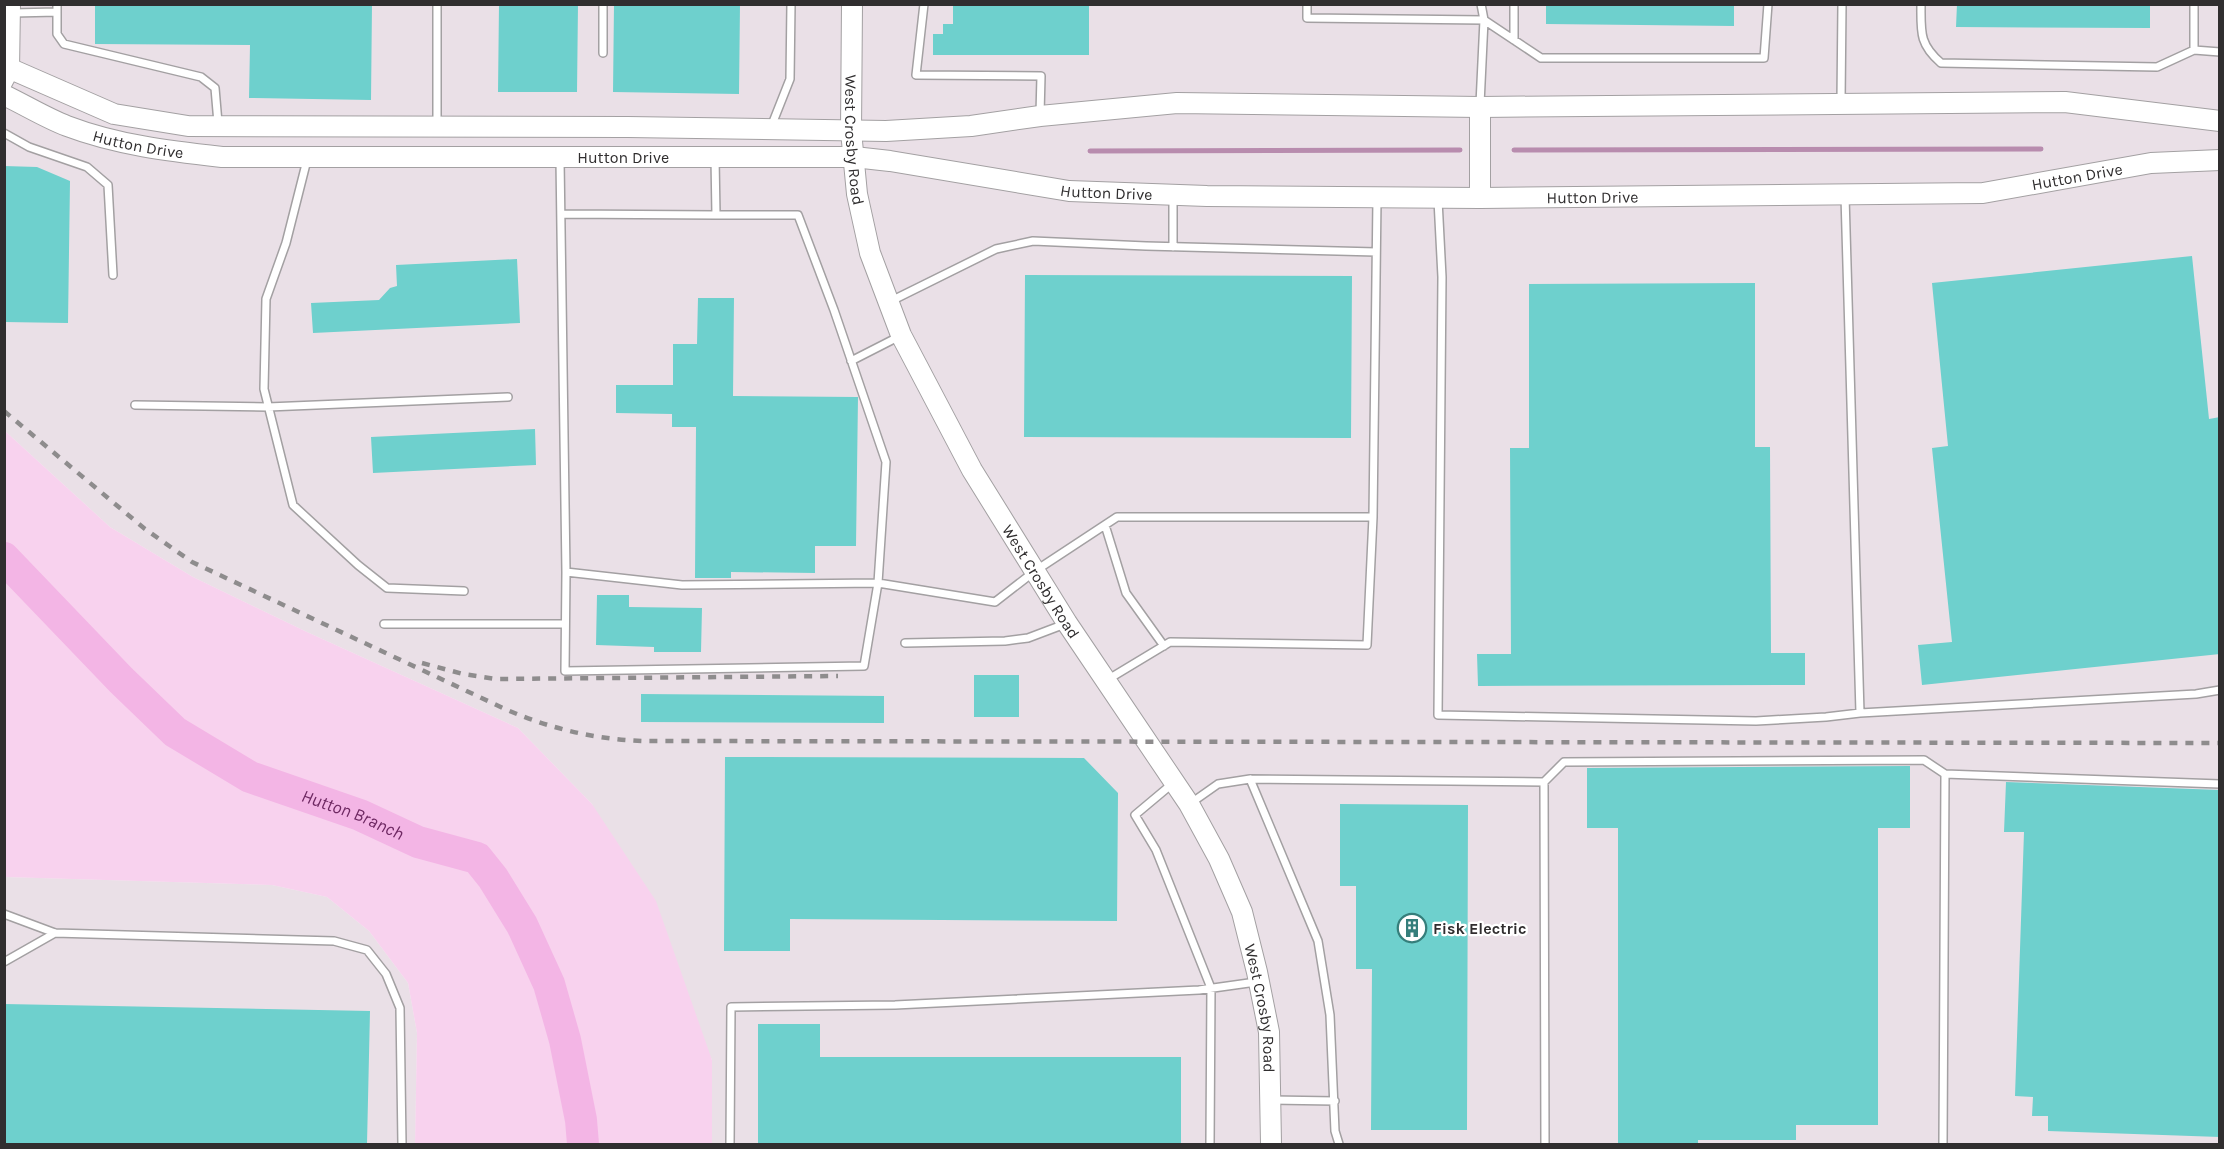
<svg xmlns="http://www.w3.org/2000/svg" width="2224" height="1149" font-family="Karla,sans-serif">
  <rect width="100%" height="100%" fill="#f2eff1"/>
  <path fill="#eae0e7" d="M5,5h2214v1139h-1507v-84l-120,-256 -74,-76 -211,-96 -114,-55 -83,-50 -105,-96z
    M5,877l267,8 55,12 42,34 39,52 9,50 -2,111h-410z"/>
  <path fill="#f8d2ee" d="M5,431l105,96 83,50 114,55 211,96 74,76 64,97 56,159v84h-297l2,-111 -9,-50 -39,-52 -42,-34 -55,-12 -267,-8z"/>
  <g fill="none" stroke-linecap="round" stroke-linejoin="round">
    <path stroke="#b88cae" stroke-width="5" d="M1514,150l527,-1
      M1090,151l370,-1"/>
    <path stroke="#f3b5e5" stroke-width="32" id="s1" d="M4,558l117,122 54,52 75,45 110,38 58,27 59,16 16,20 29,47 27,59 16,56 16,80 2,24"/>
  </g>
  <path fill="#6ed0cd" d="M95,4h277l-1,96 -122,-2 1,-53 -155,-1z
    M499,4h79l-1,88h-79z
    M614,4h126l-1,90 -126,-2z
    M953,4h136v51h-156v-21h10v-10h10z
    M1546,4h188v22l-188,-2z
    M1957,4h193v24l-194,-1z
    M4,166l33,1 33,14 -2,142 -64,-1z
    M2192,256l17,163 11,-2v237l-298,31 -4,-40 34,-3 -20,-194 16,-2 -16,-163z
    M517,259l3,64 -207,10 -2,-30 68,-3 11,-12 7,-2 -1,-21z
    M1025,275l327,1 -1,162 -327,-1z
    M1755,283v164h15l1,206h34v32l-327,1 -1,-32h34l-1,-206h19v-164z
    M698,298h36l-1,98 125,1 -2,149h-41v27l-84,-1v6h-36l1,-151h-24v-13l-56,-1v-28h57v-41h24z
    M535,429l1,36 -163,8 -2,-36z
    M597,595h32v12l73,1 -1,44h-47v-5l-58,-2z
    M974,675h45v42h-45z
    M641,694l243,2v27l-243,-1z
    M725,757l359,1 34,35 -1,128 -327,-2v32h-66z
    M1910,766v62h-32v297h-82v15h-98v4h-80v-316h-31v-60z
    M2006,782l214,8v347l-172,-6v-15h-16l1,-19 -18,-1 9,-264h-20z
    M1340,804l128,1 -1,325h-96l1,-161h-16v-83h-16z
    M4,1004l366,7 -3,133h-363z
    M758,1024h62v33h361v87h-423z"/>
  <g fill="none" stroke-linecap="round" stroke-linejoin="round">
    <g stroke="#a3a0a2" stroke-width="10">
      <path id="lane" d="M57,4v30l7,10 137,33 14,11 3,35
        M603,4v49
        M924,4l-8,71 125,1 -1,38
        M1307,4v14l177,2 57,38h223l4,-54
        M1921,4c0,28 -2,40 20,59l216,4 37,-17v-46
        M13,13l44,-1
        M1514,40v-36
        M2194,50l26,2
        M1841,101l1,-97
        M1480,104l4,-84 -3,-16
        M437,124v-120
        M771,127l19,-48 1,-75
        M4,133l25,14 58,20 21,18 5,90
        M307,160l-21,83 -20,56 -2,90 29,116 65,60 29,23 77,3
        M560,160l6,412 116,13 196,-2 8,-121 -52,-152 -36,-95h-82l-1,-57
        M1173,195v52
        M1845,196l15,517 336,-19 24,-4
        M1438,200l4,77 -4,438 318,6 70,-4 34,-4
        M561,214l155,1
        M891,301l105,-52 37,-8 113,5 230,6
        M851,361l49,-25
        M135,405l133,2 240,-10
        M1105,525l21,68 38,53
        M566,572l-1,99 299,-5 14,-83 117,19 40,-31 82,-54h256l4,-318
        M384,624h181
        M905,643l100,-2 23,-3 37,-14
        M1107,680l63,-38 197,3 6,-128
        M1250,779l68,162 12,74 5,116 4,13
        M1544,782l20,-20 360,-2 21,14
        M1172,784l-37,31 21,35 55,138 -1,156
        M1191,803l27,-19 32,-5 294,3 1,362
        M4,914l51,19 279,8 33,9 19,24 14,34 2,136
        M4,962l51,-29
        M1271,1100l64,1
        M730,1144l1,-137 164,-2 304,-15 57,-8
        M1943,1144l2,-370 275,10"/>
    </g>
    <g stroke="#a3a0a2" stroke-width="16">
      <path id="street" d="M4,85l8,-15 1,-66"/>
    </g>
    <g stroke="#a3a0a2" stroke-width="22">
      <g id="secondary">
        <path id="s2" d="M852,4l-1,127 6,63 13,59 31,82 71,135 95,153 122,181 30,55 23,53 15,60 12,60 2,112"/>
        <path d="M4,66l110,48 74,12 440,1 258,4 85,-5 69,-10 137,-13 303,4 585,-5 155,19"/>
        <path id="s3" d="M4,95c21,10 42,23 63,31 50,19 102,25 155,31h632l36,4 179,30 138,5 273,2 503,-5 168,-30 69,-3"/>
        <path d="M1480,107v91"/>
      </g>
    </g>
    <use href="#lane" stroke="#fff" stroke-width="7"/>
    <use href="#street" stroke="#fff" stroke-width="14"/>
    <use href="#secondary" stroke="#fff" stroke-width="20"/>
    <path stroke="#8e8c8d" stroke-width="4.5" stroke-dasharray="8 8" stroke-linecap="butt" d="M4,411l141,118 47,33 313,147c46,20 89,30 138,32l1577,2
      M422,663l41,11 33,5 342,-3"/>
  </g>
  <defs>
    <g id="building-ring" transform="scale(1.5)"><circle r="9.5" fill="#fff" stroke="#357e7b" stroke-width="1.5"/><path d="M-4-6H4V6H1V3H-1V6H-4ZM-2.5-4.3h1.7v1.8h-1.7ZM.8-4.3h1.7v1.8H.8ZM-2.5-1h1.7V.8h-1.7ZM.8-1h1.7V.8H.8Z" fill="#357e7b"/></g>
  </defs>
  <g fill-rule="evenodd">
    <use href="#building-ring" x="1412" y="928"/>
  </g>
  <g text-anchor="middle" dominant-baseline="central" stroke-width="4.5" stroke-linejoin="round" paint-order="stroke">
    <g font-size="16" fill="#302e2f" stroke="#fff">
      <text stroke="none"><textPath href="#s2" startOffset="136">West Crosby Road</textPath></text>
      <text stroke="none"><textPath href="#s3" startOffset="144">Hutton Drive</textPath></text>
      <text stroke="none"><textPath href="#s3" startOffset="630">Hutton Drive</textPath></text>
      <text stroke="none"><textPath href="#s3" startOffset="2088">Hutton Drive</textPath></text>
      <text stroke="none"><textPath href="#s3" startOffset="1116">Hutton Drive</textPath></text>
      <text stroke="none"><textPath href="#s3" startOffset="1602">Hutton Drive</textPath></text>
      <text stroke="none"><textPath href="#s2" startOffset="622">West Crosby Road</textPath></text>
      <text stroke="none"><textPath href="#s2" startOffset="1108">West Crosby Road</textPath></text>
    </g>
    <g font-size="16" font-weight="bold" fill="#302e2f" stroke="#fff" text-anchor="start">
      <text x="1433" y="928">Fisk Electric</text>
    </g>
    <g font-size="18" font-style="italic" fill="#6e2862" stroke="#fff">
      <text stroke="none"><textPath href="#s1" startOffset="441">Hutton Branch</textPath></text>
    </g>
  </g>
  <rect width="2224" height="1149" fill="none" stroke="#302e2f" stroke-width="12"/>
</svg>
